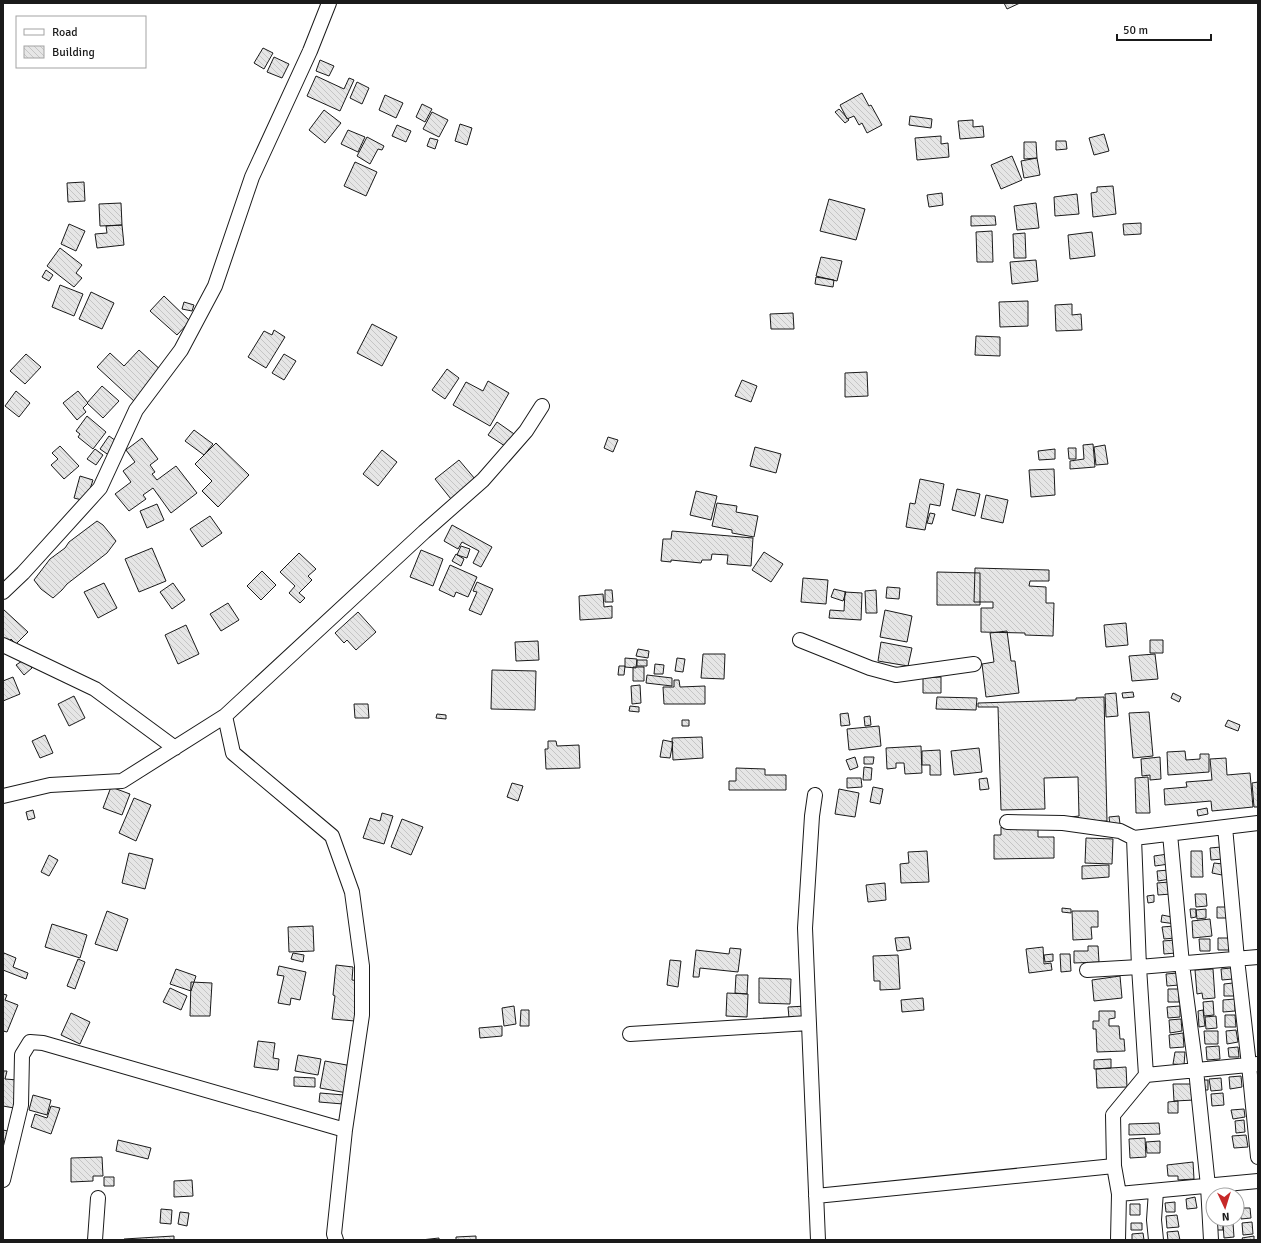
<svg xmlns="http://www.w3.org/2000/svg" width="1261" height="1243" font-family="Signika,sans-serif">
  <defs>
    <pattern id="building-back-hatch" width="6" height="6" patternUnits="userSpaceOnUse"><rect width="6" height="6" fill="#e6e6e6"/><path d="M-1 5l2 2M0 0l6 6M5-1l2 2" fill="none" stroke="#c5c5c5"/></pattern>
  </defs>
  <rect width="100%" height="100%" fill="#fff"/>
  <path fill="url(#building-back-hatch)" stroke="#1a1a1a" d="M1004,3h16l-13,6z
    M263,48l10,5 -9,16 -10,-6z
    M274,57l15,7 -7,14 -15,-6z
    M320,60l14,6 -5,10 -13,-5z
    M316,76l28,13 5,-11 5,2 -14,31 -33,-15z
    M357,82l12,6 -7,16 -12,-6z
    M862,93l7,13 2,-1 11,20 -15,8 -5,-10 -3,2 -5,-9 -7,3 -7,-14z
    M385,95l18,8 -7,15 -17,-8z
    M422,104l10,5 -7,13 -9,-5z
    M839,109l10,11 -4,3 -10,-11z
    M324,110l17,13 -16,20 -16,-13z
    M432,112l16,8 -9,17 -16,-8z
    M910,116l22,3 -1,9 -22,-3z
    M973,120v7l10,-1 1,11 -24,2 -2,-18z
    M460,124l12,4 -5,17 -12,-4z
    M397,125l14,6 -5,11 -14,-6z
    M348,130l17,7 -7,15 -17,-8z
    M1104,134l5,17 -15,4 -5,-17z
    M941,136v8l7,-1 1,14 -32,3 -2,-22z
    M367,137l17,9 -2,4 -4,-1 -8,15 -13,-8z
    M430,138l8,2 -3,9 -8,-3z
    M1056,141h10l1,8 -11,1z
    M1024,142h12l1,16 -13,1z
    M1012,156l10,24 -21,9 -10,-24z
    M1037,158l3,17 -16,3 -3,-17z
    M355,162l22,10 -11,24 -22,-10z
    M84,182l1,19 -17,1 -1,-19z
    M1113,186l3,28 -23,3 -2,-24 6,-1v-5z
    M942,193l1,12 -14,2 -2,-12z
    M1077,194l2,20 -24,2 -1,-19z
    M829,199l36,10 -9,31 -36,-9z
    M121,203l1,22 -22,1 -1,-22z
    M1036,203l3,25 -22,2 -3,-24z
    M971,216h24l1,9 -25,1z
    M1141,223v11l-17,1 -1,-11z
    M69,224l16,7 -9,20 -15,-7z
    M122,225l2,20 -27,3 -2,-14 12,-1 -1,-7z
    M992,231l1,31h-16l-1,-30z
    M1092,232l3,24 -25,3 -2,-24z
    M1025,233l1,25h-12l-1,-24z
    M60,248l22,17 -6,8 6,5 -8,9 -27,-21z
    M821,257l21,4 -5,20 -21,-5z
    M1036,260l2,21 -26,3 -2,-22z
    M46,270l7,5 -4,6 -7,-4z
    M816,277l18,3 -1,7 -18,-3z
    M60,285l23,9 -9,22 -22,-9z
    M91,292l23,11 -12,26 -23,-10z
    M164,296l26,25 -13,14 -27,-24z
    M1028,301v25l-28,1 -1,-25z
    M184,302l10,3 -2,6 -10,-2z
    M1072,304v11l9,-1 1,16 -26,1 -1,-26z
    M793,313l1,16h-23l-1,-15z
    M372,324l25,13 -15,29 -25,-13z
    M274,330l11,7 -19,31 -18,-11 16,-26 8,4z
    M976,336l24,1v19l-25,-1z
    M139,350l24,22 -28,30 -38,-35 13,-14 14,13z
    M26,354l15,13 -16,17 -15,-13z
    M284,354l12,7 -12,19 -12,-7z
    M447,369l12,9 -14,21 -13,-9z
    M867,372l1,24 -23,1v-24z
    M742,380l15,6 -6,16 -16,-6z
    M488,381l21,12 -19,33 -37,-21 13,-23 17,9z
    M102,386l17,15 -16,17 -16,-15z
    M16,391l14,12 -11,14 -14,-11z
    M78,391l10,12 -5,5 3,4 -9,8 -14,-17z
    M87,416l19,16 -13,17 -15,-12 2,-3 -4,-3z
    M497,422l20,14 -9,12 -20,-13z
    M194,430l19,14 -9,11 -19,-14z
    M109,436l10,7 -9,13 -10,-7z
    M608,437l10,3 -5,12 -9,-4z
    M142,438l16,21 -8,6 5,7 -3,2 5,6 19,-14 21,27 -26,20 -18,-25 -10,7 3,4 -17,12 -14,-17 16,-12 -8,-11 12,-9 -9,-12z
    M216,443l33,32 -31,32 -16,-16 10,-10 -17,-17z
    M1093,444l2,23 -25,2v-8l14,-2 -1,-14z
    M1105,445l3,19 -12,1 -2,-18z
    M60,446l19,20 -15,13 -13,-14 7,-6 -6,-6z
    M755,447l26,7 -5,19 -26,-7z
    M1068,448h8v11h-7z
    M95,449l8,6 -7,10 -9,-6z
    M1055,449v10l-16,1 -1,-9z
    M382,450l15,12 -19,24 -15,-12z
    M459,460l16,19 -24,20 -16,-20z
    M1054,469l1,26 -24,2 -2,-27z
    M80,476l13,4 -7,21 -12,-3z
    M920,479l24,5 -4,22 -10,-2 -5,26 -19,-3 4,-24 5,1z
    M957,489l23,5 -5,22 -23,-6z
    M696,491l21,5 -6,24 -21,-5z
    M986,495l22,5 -5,23 -22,-5z
    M717,503l20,3 -1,6 22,4 -4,21 -22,-4v-3l-20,-4z
    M157,504l7,16 -17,8 -7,-17z
    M930,513l5,1 -3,10 -5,-1z
    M210,516l12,17 -20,14 -12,-18z
    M97,521l6,4 13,16 -9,12 -40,31 -5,6 -9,8 -12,-9 -7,-9 16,-21 15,-11 4,-6z
    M452,525l40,22 -11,20 -8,-4 6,-12 -17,-9 -4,7 -14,-8z
    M672,531l81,7 -2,28 -24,-2 1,-9 -16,-1 -1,6h-9l-1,3 -30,-3v2l-10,-1 2,-22h8z
    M461,546l9,3 -3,9 -10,-3z
    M152,548l14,33 -27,11 -14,-33z
    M421,550l22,9 -10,27 -23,-9z
    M764,552l19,12 -12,18 -19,-12z
    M299,553l17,16 -8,7 4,4 -13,13 6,5 -5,5 -11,-10 6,-7 -15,-14z
    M456,554l8,5 -3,7 -9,-5z
    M450,565l27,12 -9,20 -12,-5 -2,5 -15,-7z
    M975,568l74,2v11h-19l-1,5 17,1v16h8l-1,33 -28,-1v-2l-44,-1v-24h12v-6h-19z
    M262,571l14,14 -15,15 -14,-14z
    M937,572l43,1v32h-43z
    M803,578l25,2 -2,24 -25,-2z
    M477,582l16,7 -12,26 -12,-5 8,-18 -4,-1z
    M104,583l13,25 -19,10 -14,-26z
    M173,583l12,17 -13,9 -12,-17z
    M887,587l13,1 -1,11 -13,-1z
    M834,589l12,3 -3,9 -12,-4z
    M605,590h7l1,12h-8z
    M876,590l1,23h-11l-1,-22z
    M845,592l17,1 -1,27 -32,-2 1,-8 14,1z
    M603,594l1,13 8,-1v12l-32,2 -1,-24z
    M228,603l11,17 -18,11 -11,-17z
    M3,609l25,23 -12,12 -5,-5 -5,6 -3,-3z
    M885,610l27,6 -5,26 -27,-5z
    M358,612l18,20 -20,18 -9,-10 -3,3 -9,-10z
    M1126,623l2,22 -22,2 -2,-22z
    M186,625l13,29 -21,10 -13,-29z
    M1007,631l4,30h4l4,32 -33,4 -4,-33 12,-2 -4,-29z
    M1150,640h13v13h-13z
    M538,641l1,19 -23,1 -1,-19z
    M881,642l31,6 -4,18 -30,-5z
    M638,649l11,2 -1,7 -12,-2z
    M703,654h22l-1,25 -23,-1z
    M1155,654l3,25 -26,2 -3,-25z
    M625,658l12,1 -1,9 -11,-1z
    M677,658l8,1 -2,13 -8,-1z
    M25,659l7,9 -8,7 -8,-10z
    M637,660h10v6h-10z
    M655,664l9,1 -1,9h-9z
    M619,666h6l-1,9h-6z
    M633,667h11v14h-11z
    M492,670l44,1 -1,39 -44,-1z
    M647,675l25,3v8l-26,-3z
    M13,677l7,17 -17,7v-20z
    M941,677v16h-18v-15z
    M674,680h5l1,7 25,-1v18h-41l-1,-17h11z
    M640,685l1,18 -9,1 -1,-18z
    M1133,692l1,5 -11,1 -1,-5z
    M1116,693l2,23 -12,1 -1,-23z
    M1173,693l8,4 -2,5 -8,-4z
    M74,696l11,22 -16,8 -11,-22z
    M937,697l40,1 -1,12 -40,-1z
    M1104,697l3,124 -35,1 -1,-5 8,-1 -1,-39 -34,1 1,31 -44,1 -3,-103h-20v-4l98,-3v-2z
    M354,704h14l1,14h-14z
    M630,706l9,1v5l-10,-1z
    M1149,712l4,44 -20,2 -4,-45z
    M848,713l2,12 -9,1 -1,-12z
    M437,714l9,1v4l-10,-1z
    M870,716l1,9 -6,1 -1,-9z
    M682,720h7v6h-7z
    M1228,720l12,5 -2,6 -13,-5z
    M879,726l2,20 -32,4 -2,-21z
    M45,735l8,18 -13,5 -8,-17z
    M702,737l1,21 -30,2 -1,-22z
    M663,740l10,2 -3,16 -10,-1z
    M548,741h8l1,5 22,-1 1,23 -34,1 -1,-20h3z
    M921,746l1,27 -17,1 -1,-11h-8v5l-9,1 -1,-21z
    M979,748l3,24 -28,3 -3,-24z
    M940,750l1,25h-11v-10h-8v-14z
    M1185,751l1,9 14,-1v-5h9v18l-41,3 -1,-23z
    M855,757l3,10 -8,3 -4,-10z
    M864,757h10l-1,7h-9z
    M1160,757l1,22 -11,1v-5l-8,1 -1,-17z
    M1226,758l1,17 23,-2 3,34 -41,4 -1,-10 -46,4 -1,-16 23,-2 -1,-5 26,-2 -2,-21z
    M864,767l8,1 -1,12h-8z
    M736,768l29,1v6h21v15h-57v-9h7z
    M1148,777l2,36h-14l-1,-35z
    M847,778h14l1,9 -15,1z
    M987,778l2,11 -9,1 -1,-11z
    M1258,782v25h-4l-2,-24z
    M512,783l11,3 -5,15 -11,-4z
    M111,787l19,7 -8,21 -19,-7z
    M873,787l10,2 -3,15 -10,-2z
    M839,789l20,4 -4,24 -20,-3z
    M134,798l17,7 -15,36 -17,-8z
    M1207,808l1,6 -10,2 -1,-6z
    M33,810l2,8 -7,2 -2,-8z
    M382,813l11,3 -9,28 -21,-6 7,-20 10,3z
    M1119,816l1,8 -10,1 -1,-8z
    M402,819l21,8 -12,28 -20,-8z
    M1038,826v11h16v21l-60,1v-24h7v-8z
    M1086,838l27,1 -1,25 -27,-1z
    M1221,847l2,12 -12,1 -1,-12z
    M927,851l2,31 -28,1 -1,-19 9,-1 -1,-11z
    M1191,851h11l1,26h-12z
    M129,853l24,6 -8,30 -23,-6z
    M1168,854l1,10 -14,2 -1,-10z
    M49,855l9,5 -9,16 -8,-4z
    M1214,863l9,1 -1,11 -10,-2z
    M1109,865v12l-27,2v-13z
    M1169,870l1,9 -12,2 -1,-10z
    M1169,882l2,12 -13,1 -1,-12z
    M885,883l1,17 -18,2 -2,-17z
    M1195,894h11l1,12 -11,1z
    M1154,895v7l-6,1 -1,-7z
    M1217,907h10v11h-10z
    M1062,908l9,1v4l-9,-1z
    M1190,909h6v8l-5,1z
    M1206,909v9l-9,1 -1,-9z
    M107,911l21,8 -11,32 -22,-7z
    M1072,911h26v16h-7l1,12 -19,1z
    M1162,915l15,3 -1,6 -15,-2z
    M1210,919l2,17 -19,2 -1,-17z
    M52,924l35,11 -7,23 -35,-11z
    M313,926l1,25 -25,1 -1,-25z
    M1174,926l1,12 -11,1 -2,-12z
    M909,937l2,12 -14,2 -2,-13z
    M1218,938h12v12h-12z
    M1199,939h11v12h-10z
    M1175,940l1,13 -12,1 -1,-13z
    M1088,946h10l1,16 -25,1v-12h14z
    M1043,947l1,17 7,-1 1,7 -23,3 -3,-24z
    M730,948l11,1 -3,23 -38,-4 -1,9h-6l3,-27 33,4z
    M4,953l12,5 -3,9 15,6 -2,6 -23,-9v-13z
    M293,953l11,2 -1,7 -12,-3z
    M1053,954v7l-8,1 -1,-7z
    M1060,954h10l1,17 -10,1z
    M898,955l2,34 -20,1v-9h-6l-1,-25z
    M78,959l7,3 -10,27 -8,-3z
    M670,960l11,1 -3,26 -11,-2z
    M336,965l17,2 -1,13 7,1 -4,40 -23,-2 3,-23 -2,-1z
    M279,966l27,6 -6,28 -9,-2 -1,7 -12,-2 6,-27 -7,-1z
    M1231,968l2,11 -11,1 -1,-11z
    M176,969l20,7 -5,15 -21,-7z
    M1213,969l2,29 -12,1 -1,-6 -5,1 -2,-24z
    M1178,973l1,12 -12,1 -1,-12z
    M736,975h12l-1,19 -12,-1z
    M1120,976l2,22 -28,3 -2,-21z
    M759,978l32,1 -1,25 -31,-1z
    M191,982l21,1 -2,33h-20z
    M1233,983l1,13h-10v-12z
    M170,988l17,8 -6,14 -18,-8z
    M1168,989h11v13h-11z
    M727,993l21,1 -1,23 -21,-1z
    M3,994l4,1 -2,5 13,5 -11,27 -4,-1z
    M923,998l1,12 -22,2 -1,-12z
    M1235,999v12l-12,1v-12z
    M1213,1001l1,14 -10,1 -1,-14z
    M514,1006l2,18 -12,2 -2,-18z
    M807,1006l1,11 -19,1 -1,-11z
    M1180,1006v11l-12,1 -1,-11z
    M521,1010h8v16h-9z
    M1203,1010l2,16 -6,1 -1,-16z
    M1099,1011h16v7l-6,1v7h10l1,13h4l1,12 -28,1 -1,-23h-3v-8h6z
    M71,1013l19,9 -10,22 -19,-9z
    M1225,1015h10l1,12h-11z
    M1216,1016l1,12 -11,1 -1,-12z
    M1181,1019l1,12 -12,2 -1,-13z
    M502,1026v10l-22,2 -1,-10z
    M1236,1030l2,12 -11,2 -1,-13z
    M1204,1031h14v13h-13z
    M1183,1033l1,14 -14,1 -1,-13z
    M258,1041l17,2 -2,15 6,1 -1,11 -24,-3z
    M1219,1046l1,13 -13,1 -1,-13z
    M1238,1047l1,10h-10l-1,-9z
    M1175,1052h10l-1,13 -11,-1z
    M298,1055l23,4 -3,16 -23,-4z
    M1111,1059v9l-17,1v-9z
    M325,1061l27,5 -5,27 -27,-5z
    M1126,1067l1,20 -30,1 -1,-19z
    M3,1071h4l-2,8 13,1 -4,28 -11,-2z
    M1241,1076l1,11 -12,2 -1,-12z
    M294,1077l21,1v9l-21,-1z
    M1221,1078l1,12 -11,1 -2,-12z
    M1202,1080h6v10h-6z
    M1173,1084h21l1,16 -21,1z
    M320,1093l24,2 -1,9 -24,-2z
    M1223,1093l1,12 -12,1 -1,-12z
    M33,1095l18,5 -4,15 -18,-5z
    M1178,1101v12h-10v-11z
    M51,1106l9,2 -9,26 -20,-7 4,-13 12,4z
    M1244,1109l1,8 -12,2 -2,-9z
    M1244,1120l1,12 -9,1 -1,-12z
    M1159,1123l1,11 -31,1v-11z
    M3,1130l9,2 -9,28z
    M1246,1135l2,12 -14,1 -2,-12z
    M1145,1138l1,19 -16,1 -1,-19z
    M118,1140l33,8 -3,11 -32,-8z
    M1160,1141v12h-13l-1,-11z
    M102,1157l1,19h-10v5l-22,1v-24z
    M1193,1162l1,17 -16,1v-4h-10l-1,-11z
    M104,1177h10v9h-10z
    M192,1180l1,16 -19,1v-16z
    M1195,1197l2,11 -10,1 -1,-10z
    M1175,1202v10h-9l-1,-9z
    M1130,1204h10v11h-10z
    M1240,1208h10l1,10 -10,1z
    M161,1209l11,1 -1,14 -11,-1z
    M180,1212l9,1 -2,13 -9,-2z
    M1177,1215l2,12 -12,1 -1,-12z
    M1222,1219h11l1,2 -12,1z
    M1252,1222l1,12 -10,1 -1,-12z
    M1131,1223h11v7h-11z
    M1217,1223h6v7h-6z
    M1233,1223l1,14 -10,1 -1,-14z
    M1178,1231l2,9h-12l-1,-8z
    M1143,1233l1,7h-12v-6z
    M174,1236v4h-50v-1z
    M476,1236v4h-20v-3z
    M1254,1236v4h-11l-1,-2z
    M439,1238v2h-18z"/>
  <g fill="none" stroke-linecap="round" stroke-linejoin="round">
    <g stroke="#1a1a1a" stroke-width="16">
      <path id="minor" d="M3,592l20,-19 77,-85 36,-78 45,-60 34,-64 37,-109 58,-126 19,-48
        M800,640l70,28 26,7 78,-11
        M3,645l92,44 80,59
        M815,795l-3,21 -7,112 13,312
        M3,796l47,-11 72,-4 103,-65
        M1007,822l56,1 57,8 14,7
        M1225,827l12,132 12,106 9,92
        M1170,834l12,130 14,106 12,116 3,54
        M1087,970l52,-3 119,-10
        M630,1034l179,-11
        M1146,1075l112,-11
        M3,1180l18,-75 1,-50 8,-13 13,1 302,87
        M1119,1194l139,-13
        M816,1196l298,-30
        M95,1240l3,-42
        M336,1240l-2,-6 11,-104 17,-115v-49l-10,-74 -20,-56 -99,-83 -8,-37 199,-184 59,-52 43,-49 16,-25
        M1118,1240l1,-46 -5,-28 -1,-51 33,-40 -7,-108 -5,-129 124,-15
        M1156,1240l-2,-20 2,-29"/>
    </g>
    <use href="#minor" stroke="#fff" stroke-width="14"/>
  </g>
  <rect width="1261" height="1243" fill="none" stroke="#1a1a1a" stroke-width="8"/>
  <rect x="16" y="16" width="130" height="52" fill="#ffffff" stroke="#a3a3a3"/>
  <rect x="24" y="29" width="20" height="6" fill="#ffffff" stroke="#a3a3a3"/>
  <text x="52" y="36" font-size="12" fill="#1a1a1a">Road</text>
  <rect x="24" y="46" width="20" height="12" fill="url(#building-back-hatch)" stroke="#a3a3a3"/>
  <text x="52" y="56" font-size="12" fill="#1a1a1a">Building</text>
  <g transform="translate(1225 1207) rotate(176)"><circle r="19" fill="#ffffff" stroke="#a3a3a3"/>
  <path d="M0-3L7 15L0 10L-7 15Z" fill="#c62828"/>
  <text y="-6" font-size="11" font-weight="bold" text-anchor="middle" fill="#1a1a1a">N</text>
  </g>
  <path d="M1117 34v6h94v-6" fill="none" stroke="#1a1a1a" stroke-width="2"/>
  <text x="1123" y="34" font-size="12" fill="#1a1a1a" stroke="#ffffff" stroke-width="3" paint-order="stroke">50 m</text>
</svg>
